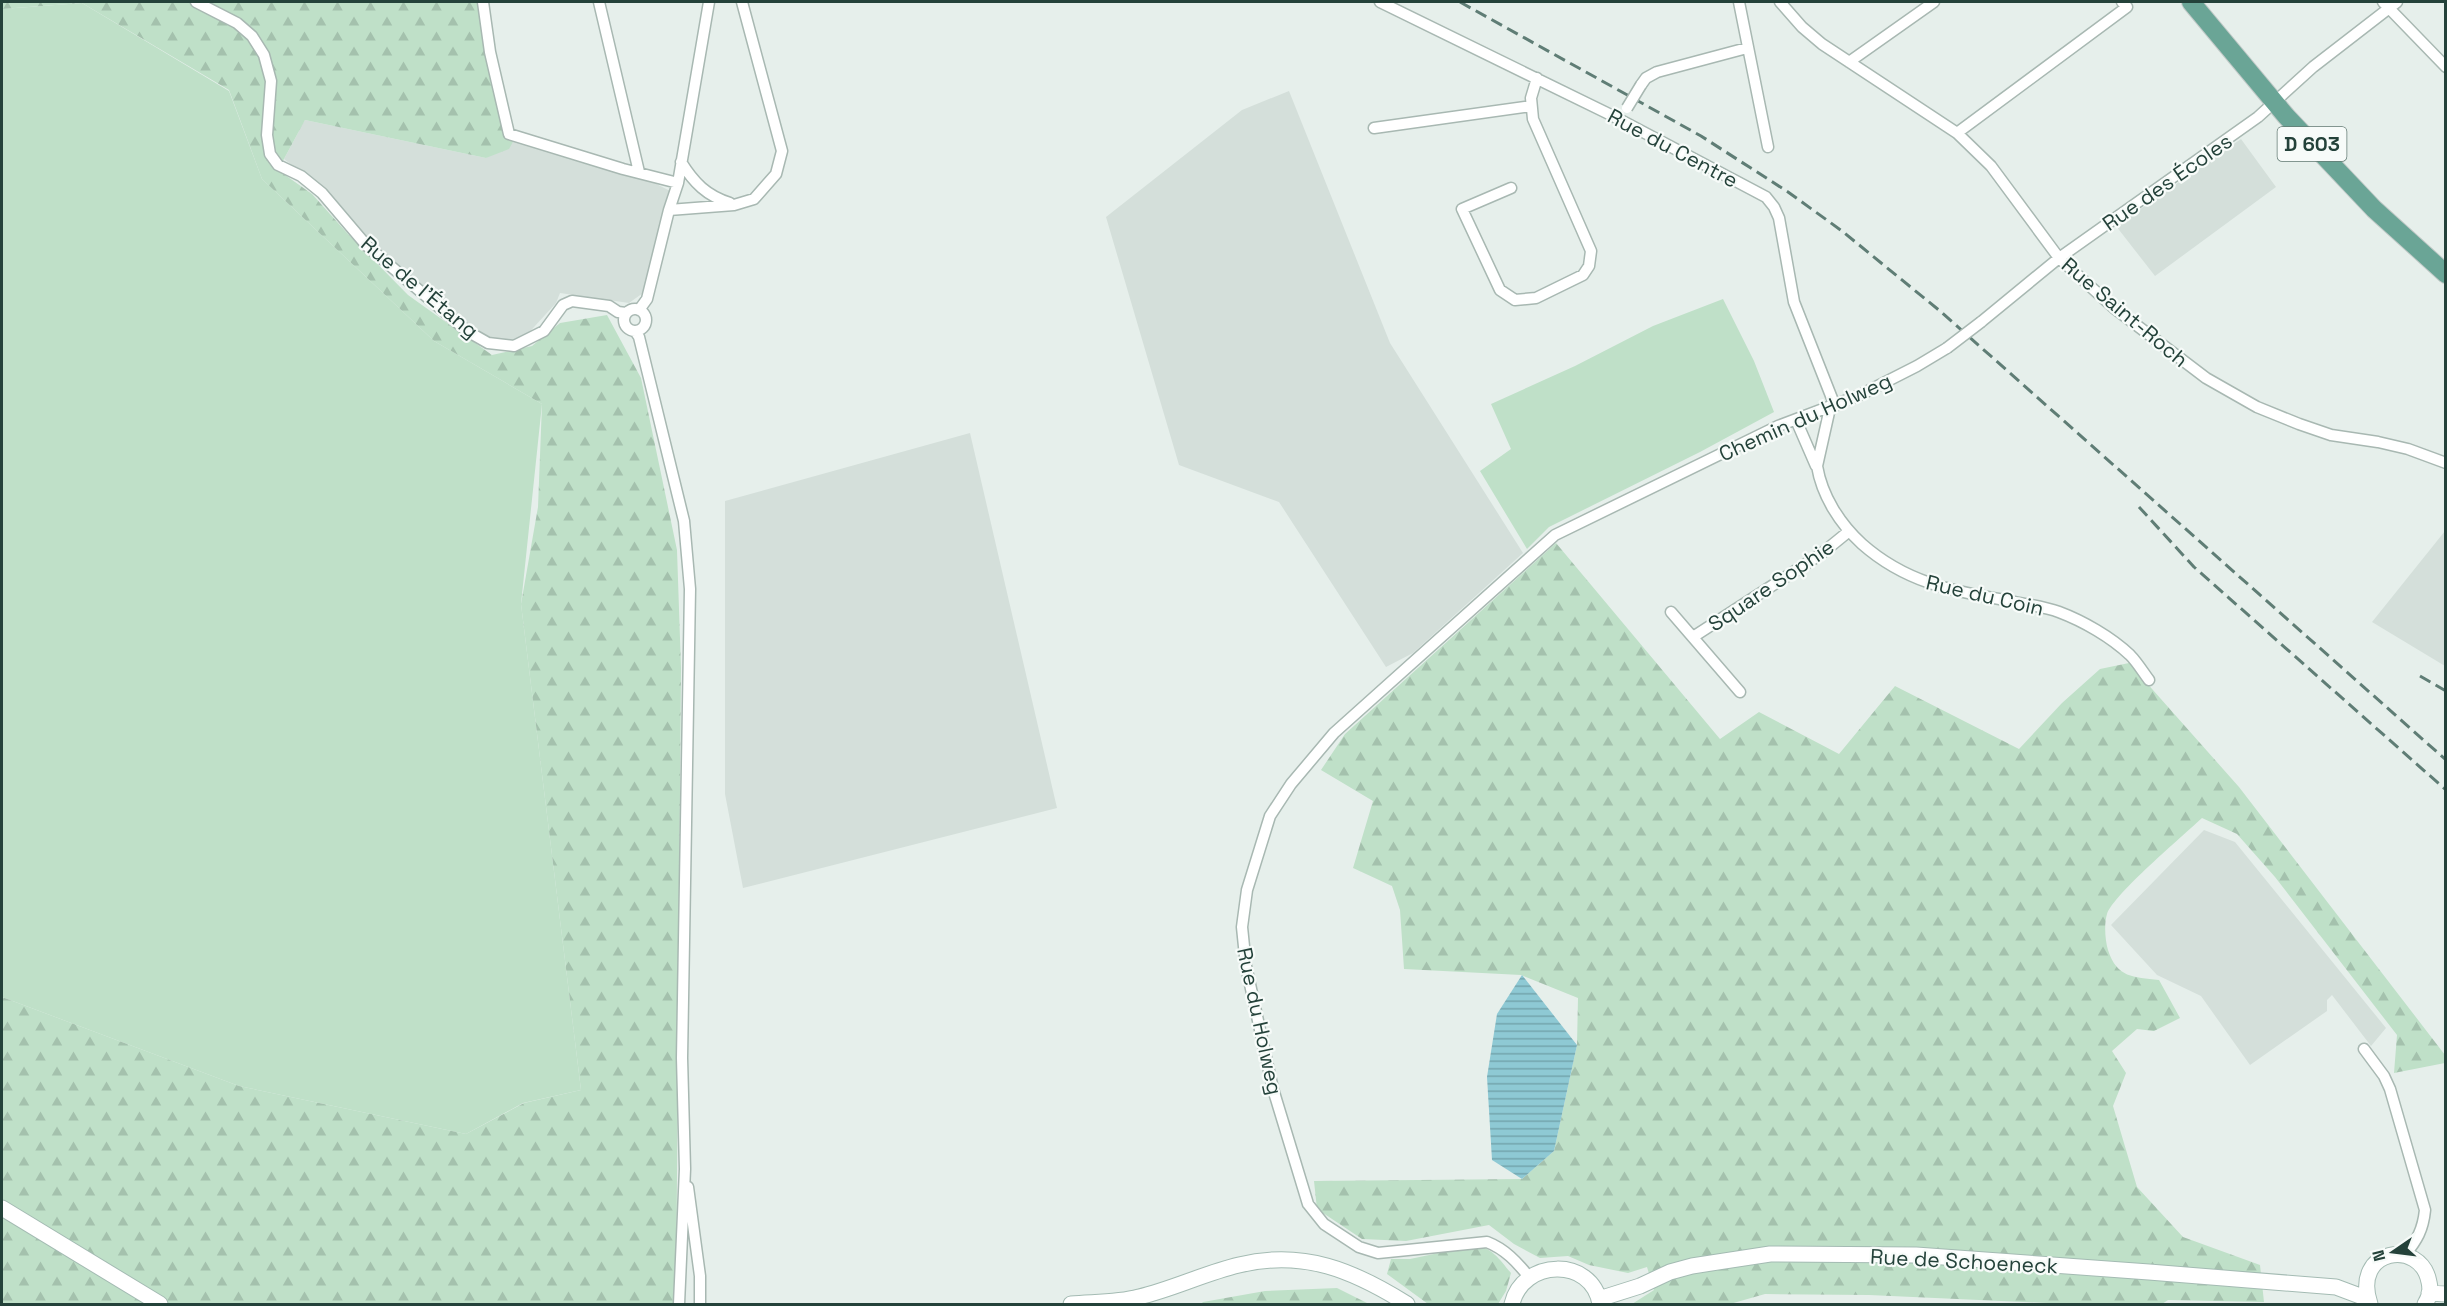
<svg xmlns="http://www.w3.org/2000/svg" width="2447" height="1306" font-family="'Space Grotesk',sans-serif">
  <defs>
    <pattern id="forest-firs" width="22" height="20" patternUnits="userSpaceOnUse" patternTransform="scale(1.5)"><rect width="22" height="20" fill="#bfe0c8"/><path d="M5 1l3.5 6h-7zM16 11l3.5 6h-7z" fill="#a4c1ad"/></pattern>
    <pattern id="water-rules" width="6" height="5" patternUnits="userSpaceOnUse" patternTransform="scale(1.5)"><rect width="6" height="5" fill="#8ec9d4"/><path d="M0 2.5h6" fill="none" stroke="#74a5ad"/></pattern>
  </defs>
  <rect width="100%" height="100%" fill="#e6efeb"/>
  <path fill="#d4dfda" d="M1289,91l101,252 133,210 -110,100 -27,14 -107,-165 -100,-37 -73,-248 136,-107z
    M305,120l181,38 28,-18 133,39 23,12 -27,102 -14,10 -69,-10 -4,10 -32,35 -13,5 -16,-1 -27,-17 -100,-86 -23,-25 -14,-19 -47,-36z
    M2241,139l35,48 -121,89 -39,-50z
    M970,433l87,375 -314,80 -18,-94v-293z
    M2445,531v135l-73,-44z
    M2204,830l31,12 151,186 -15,18 -39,-51 -5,5v11l-77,54 -49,-69 -44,-21 -46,-50z"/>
  <path fill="#bfe0c8" d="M82,3l147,88 33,88 172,162 108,63 -21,200 60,486 -58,13 -57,31 -227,-48 -237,-89v-988z
    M1723,299l31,62 20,51 -74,40 -151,75 -22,22 -47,-78 31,-22 -20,-45 84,-38 78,-40z"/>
  <path fill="url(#forest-firs)" d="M2,2h479l33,138 -5,9 -23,9 -181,-38 -27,50 34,24 36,40 60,61 84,60 40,-9 28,-23 47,-8 34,63 36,172 4,118 -5,636h-674v-307l237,89 227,48 58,-31 57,-13 -60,-486 17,-97 4,-103 -108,-63 -172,-162 -33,-89 -147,-87 -80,6z
    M1556,543l164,196 39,-27 80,42 56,-68 124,63 43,-46 38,-34 29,-6 110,124 206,268v8l-51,10 3,-38 -122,-158 -38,-43 -35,-16c-19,18 -88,76 -95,96 -3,10 -2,26 1,36 9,28 25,27 51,30l21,38 -26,13 -17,-2 -25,22 14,22 -13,33 24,81 46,50 77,28 4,37 -96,-2 -6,4h-94l-199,-9 -104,-1 -35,10h-98l22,-14 -7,-23 -19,6 -39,-8 -21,-9 -28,2 -26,-14 -25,-19 -83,16 -44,-2 -45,-30 -3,-28 208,-2 32,-28 23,-106 1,-47 -57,-23 -117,-6 -4,-59 -8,-24 -39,-18 20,-67 -52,-31 24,-36z
    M1472,1246c19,-1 28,14 39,27l-5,18 -8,13h-70l-41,-30 4,-15h19z
    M1337,1288l32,16h-168l2,-2 62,-11z"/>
  <path fill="url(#water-rules)" d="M1522,975l55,70 -23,106 -32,28 -30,-19 -5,-83 10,-63z"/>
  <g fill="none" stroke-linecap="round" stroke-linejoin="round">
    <g stroke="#a8b8b2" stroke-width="13">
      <path id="minor" d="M196,2l41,21 15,13 12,19 7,26 -4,54 3,19 8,11 23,11 21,17 45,53 100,85 21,12 26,3 30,-15 19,-26 9,-4 37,5 9,6 8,1
        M483,2l7,50 19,82 114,35 55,14
        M599,2l40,170
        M1380,2l231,113 155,82 8,10 5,11 15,84 41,104
        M1739,2l29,145
        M1780,2l22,25 20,17 135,89 34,33 68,92 55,50 92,70 51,29 42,17 32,11 47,7 30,7 38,14
        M2383,2l63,65
        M1849,62l85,-60
        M1641,85l5,-7 11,-6 90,-24
        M1374,128l157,-22
        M1957,133l170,-126 -5,-5
        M681,162c13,21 26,34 49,41
        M1511,188l-49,21 38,81 15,10 21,-2 47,-23 6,-9 2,-15 -58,-132 -2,-21 6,-20
        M669,210l65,-5 20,-6 22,-25 6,-23 -40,-149
        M624 320a11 11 0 1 1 22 0a11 11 0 1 1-22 0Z
        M639,310l8,-11 22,-89 9,-27 31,-181
        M1981,322l78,-64 199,-141 55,-50 84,-65
        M635,331l4,6 45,184 6,68 -8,469 3,111 -6,135
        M1830,408l-13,58c5,30 23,58 45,78 43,38 89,47 143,56 18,4 37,6 54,12 24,9 52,25 71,43 7,7 13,17 19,25
        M1796,420l20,46
        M1671,612l69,80
        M1693,637l128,-83 27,-22
        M2364,1049l20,27 6,13 35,121c-2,20 -8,30 -20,45
        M688,1187l12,89v28
        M1529,1277c-12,-15 -24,-28 -42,-35l-109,11 -19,-6 -35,-23 -16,-20 -35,-115 -27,-123 -4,-39 5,-37 23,-74 21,-32 43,-51 221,-198 223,-109 82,-31 57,-29 30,-18"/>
    </g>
    <g stroke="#a4bbb3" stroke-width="17">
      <path id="secondary" d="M2,1208l158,96
        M2429,1293l17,1
        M1599,1299l41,-13 30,-14 22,-6 78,-12 146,1 233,17 187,15 32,12
        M1071,1304c23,-2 46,-1 68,-7 34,-8 66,-24 100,-32 65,-16 115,6 168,39
        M1512,1304c10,-45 80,-48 88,0
        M2370,1304c-19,-56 51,-66 59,-22 2,8 0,16 -4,22"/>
    </g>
    <g stroke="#c2cac8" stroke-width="20">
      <path id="primary" d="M2191,2l95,114 88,93 72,65"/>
    </g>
    <use href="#minor" stroke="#fff" stroke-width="10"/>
    <use href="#secondary" stroke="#fff" stroke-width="15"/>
    <use href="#primary" stroke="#6aa596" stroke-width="18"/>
    <path stroke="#5f7d75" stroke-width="3" stroke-dasharray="12 6" stroke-linecap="butt" d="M1460,2l241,134 87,56 54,39 98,80 506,449
      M2139,507l55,60 252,223
      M2420,676l26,15"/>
    <g stroke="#a8b8b2" stroke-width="13" stroke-linecap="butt">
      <path id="minor-bridge" d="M1627,108l14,-23
        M1947,348l34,-26"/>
    </g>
    <use href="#minor-bridge" stroke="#fff" stroke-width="10"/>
  </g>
  <g text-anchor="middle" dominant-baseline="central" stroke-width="4.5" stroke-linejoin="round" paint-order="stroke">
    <rect fill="#f7fbf9" stroke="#637a73" stroke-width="1.5" x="2277.5" y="127" width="69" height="34" rx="4.5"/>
    <g font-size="20" font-weight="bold" fill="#24423a">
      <text x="2312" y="144">D 603</text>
    </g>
    <g font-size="21" fill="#24423a" stroke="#f7fbf9">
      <text transform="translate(1673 148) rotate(28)">Rue du Centre</text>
      <text transform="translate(2167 182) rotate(-35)">Rue des Écoles</text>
      <text transform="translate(420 287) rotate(40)">Rue de l'Étang</text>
      <text transform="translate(2125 312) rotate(40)">Rue Saint-Roch</text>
      <text transform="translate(1805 417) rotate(-24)">Chemin du Holweg</text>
      <text transform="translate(1771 585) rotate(-34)">Square Sophie</text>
      <text transform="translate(1985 595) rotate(13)">Rue du Coin</text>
      <text transform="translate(1260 1021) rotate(78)">Rue du Holweg</text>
      <text transform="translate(1964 1261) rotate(3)">Rue de Schoeneck</text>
    </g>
  </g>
  <rect width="2447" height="1306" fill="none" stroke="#24423a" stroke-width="6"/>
  <g transform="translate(2393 1252) rotate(256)" stroke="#f7fbf9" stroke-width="4.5" paint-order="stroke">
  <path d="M0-4.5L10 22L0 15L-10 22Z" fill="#24423a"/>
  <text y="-9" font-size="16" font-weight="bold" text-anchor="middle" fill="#24423a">N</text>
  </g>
</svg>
